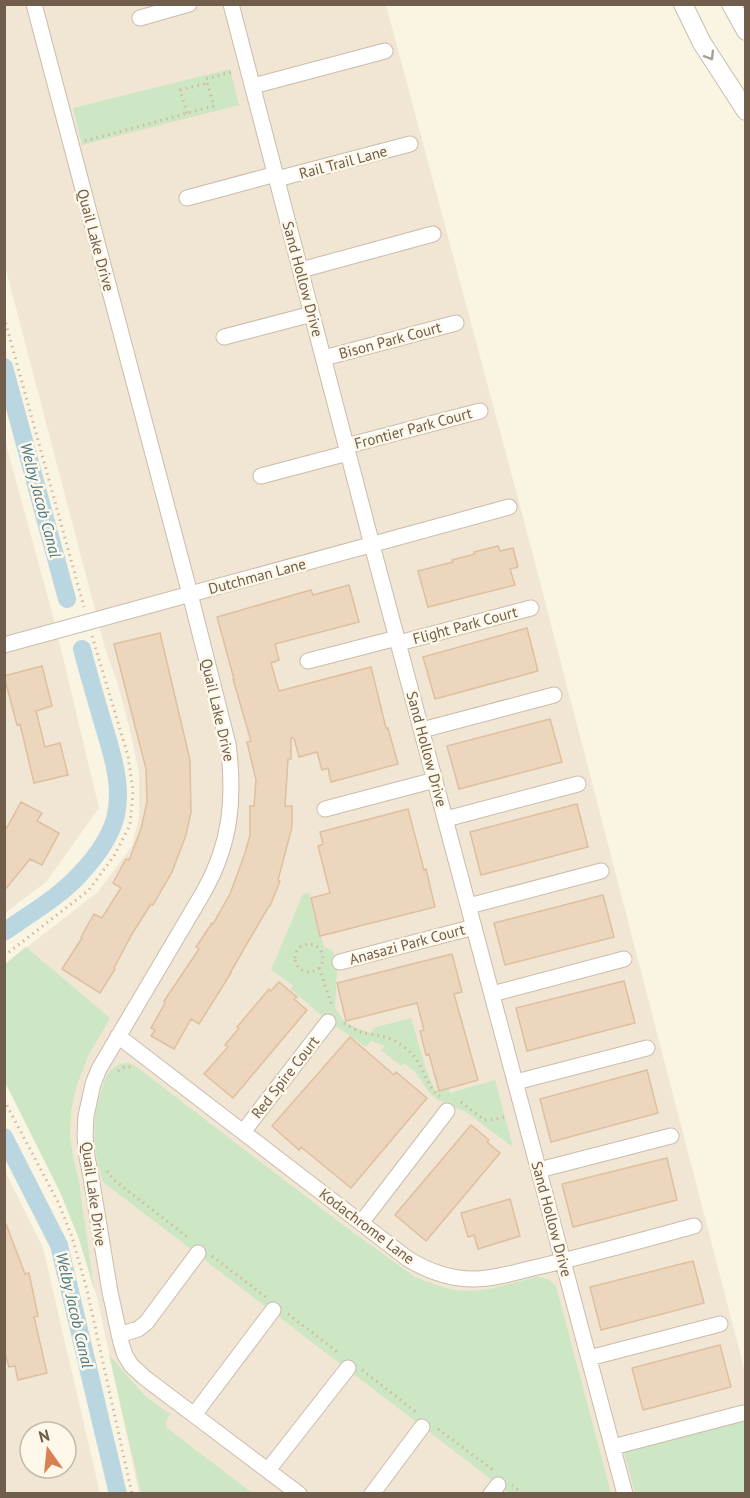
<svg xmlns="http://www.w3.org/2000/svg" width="750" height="1498" font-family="'PT Sans',sans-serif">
  <rect width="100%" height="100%" fill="#faf4e3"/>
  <path fill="#f1e6d3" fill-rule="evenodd" d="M5,5h381l142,531 217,836v121h-606l-42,-196 -18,-58 -18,-45 -56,-112v-118l93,-72 34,-46 7,-28v-45l-9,-43 -12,-45 -13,-37 -100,-382z
    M4,437l49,179 46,192 -53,74 -41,31z
    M4,1169l39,79 57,245h-95zM30,1432h36v36h-36z"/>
  <path fill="#cde6c3" d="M230,69l9,36 -157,40 -9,-37z
    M309,893l15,54 9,4 4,18 -2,39 8,12 13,8 16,5 1,-5 38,-10 14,48 10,25 14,-2 1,4 45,-13 18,67 -47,-35 -28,-12 -8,-6 -14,-21 -12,-10 -3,3 -20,-16 4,-4 -14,-5 -5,6 -39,-27 -36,-31 2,-4 -22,-15 32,-76z
    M26,947l84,71 -22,38 -12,32 -5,23 -1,25 3,21 6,24 15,108 -15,-50 -18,-45 -56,-112v-118z
    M128,1063l6,2 209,160 72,52 27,10 14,3 12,1 21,-2 47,-12c9,0 14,3 20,9l55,207h-102l-406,-311c-11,-34 -12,-63 0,-96 5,-15 9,-22 25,-23z
    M109,1355l37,42 24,17 -4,8 1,6 85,65h-111z
    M745,1421v72h-110l-11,-41z"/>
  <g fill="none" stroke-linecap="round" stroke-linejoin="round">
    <path stroke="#bad7e1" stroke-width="18" d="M4,367l63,232
      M4,932c24,-17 58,-37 77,-59 14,-15 28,-34 34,-54 9,-33 -4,-68 -13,-99 -7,-24 -14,-48 -20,-71
      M4,1137l55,108 59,249"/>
  </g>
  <path fill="#edd6be" stroke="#debf9f" stroke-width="1.5" d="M498,546l2,5 13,-3 5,19 -8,2 5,16 -87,22 -10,-36 35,-9 -1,-2 23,-6 -1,-2z
    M349,585l10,37 -84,22 4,16 -8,3 8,28 92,-24 15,61h2l10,36 -67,18 -3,-14 -6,2 -5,-18 -18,5 -5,-19h-3v21h-3l-3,47h7v21l-14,53 2,1 -10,25h-1l-39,67h1l-32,51 -8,-5 -17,30 -23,-13 4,-6 -4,-2 14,-25 -1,-2 35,-52 -3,-2 16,-24 1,1 17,-30 15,-41 5,-18v-29h4l2,-26 -9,-38 4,-1 -18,-62h1l-17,-62 94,-27 2,5z
    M527,628l11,43 -103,28 -12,-42z
    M160,633l30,127 1,52 -5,23 -14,37 -19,33 -2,-1 -19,30 -18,34 1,1 -15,24 -38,-24 20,-31 -1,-1 13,-23 8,4 19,-30 -8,-5 13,-24 3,1 12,-31 6,-27 -1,-33 -32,-125z
    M42,666l10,40 -16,5 9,36 15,-4 8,32 -34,8 -14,-59 -3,1 -13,-49z
    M550,719l12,43 -103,27 -12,-43z
    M21,802l21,11 -5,8 22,12 -17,32 -12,-6 -26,32v-58z
    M577,804l11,43 -107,28 -11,-43z
    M408,809l16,61 2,-1 9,38 -115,29 -9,-38 19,-5 -12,-47 5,-2 -3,-12z
    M603,895l11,42 -109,28 -11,-42z
    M452,954l10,38 -8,2 24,86 -39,11 -10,-37 -3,1 -6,-24 4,-1 -7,-27 -71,18 -9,-38z
    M624,981l11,42 -108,28 -11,-43z
    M279,982l18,15 -3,2 13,11 -74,88 -29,-24 24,-27 -3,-2 14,-17 -2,-1 32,-38 2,2z
    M350,1037l44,38 2,-3 31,26 -76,90 -50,-41 -2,3 -27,-24z
    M647,1070l11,43 -107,29 -11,-43z
    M471,1125l18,15 -2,2 13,11 -74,88 -31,-26z
    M667,1158l10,42 -104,27 -11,-43z
    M510,1199l10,37 -42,13 -4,-14 -6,2 -7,-24z
    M4,1224h2l19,50 4,-1 9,43 -4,1 13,56 -29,7 -3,-14 -6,1 -5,-17z
    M693,1261l11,42 -103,27 -11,-43z
    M720,1345l11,42 -88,23 -11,-42z"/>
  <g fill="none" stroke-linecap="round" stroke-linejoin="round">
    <g stroke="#cabcab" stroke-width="17">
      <path id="minor" d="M34,4l156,590 38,150c7,55 3,100 -25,149l-104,176 -6,15 -7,32 -1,20 2,21 4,20 19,115 11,51 4,12 6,10 14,13 154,116
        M231,4l141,541 253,949
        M140,18l49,-14
        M253,86l132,-35
        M277,179l133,-35
        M187,198l89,-24
        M301,270l132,-36
        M224,337l88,-23
        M324,358l132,-35
        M346,446l134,-35
        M261,476l87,-23
        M399,643l132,-35
        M4,645l505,-138
        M308,661l89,-23
        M422,730l132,-35
        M325,809l110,-29
        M446,819l132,-35
        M469,906l132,-35
        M340,962l134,-35
        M492,994l132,-35
        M118,1036l290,223c20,12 42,20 65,20 23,0 46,-8 69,-13 51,-12 101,-26 152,-40
        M516,1082l131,-34
        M243,1132l85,-110
        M539,1170l132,-34
        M361,1223l86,-112
        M119,1335l19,-6 8,-6 52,-70
        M589,1358l131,-34
        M194,1415l79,-105
        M613,1447l130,-34
        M268,1470l80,-102
        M372,1494l50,-67
        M491,1494l7,-9"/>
    </g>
    <g stroke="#cabcab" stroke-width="20">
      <path id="tertiary" d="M683,4l19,39 44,68
        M731,4l15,27"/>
    </g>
    <path stroke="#d1b9a1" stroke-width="3" stroke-dasharray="1.5 4.5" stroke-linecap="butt" d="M187,113l-7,-23 28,-7
      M85,141l129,-35 -8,-27 26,-7
      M4,317l80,290
      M295 958a14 14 0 1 1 28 0a14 14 0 1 1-28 0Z
      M4,956l85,-66 25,-34 16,-31 3,-34 -5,-35 -36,-120
      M319,968l13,38
      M344,1023c5,3 11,7 17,9 6,2 13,2 19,4 12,2 23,9 32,18 12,12 15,35 28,42
      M118,1071l6,-4h7
      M4,1100l55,104 13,33 15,53 45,204
      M461,1102l23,18 12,-1 12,-3
      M107,1171l7,9 76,59
      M212,1256l54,41
      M288,1314l52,40
      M362,1370l54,42
      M438,1429l55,41
      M512,1485l11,9"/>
    <use href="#minor" stroke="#fff" stroke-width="15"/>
    <use href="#tertiary" stroke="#fff" stroke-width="18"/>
  </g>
  <defs><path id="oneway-chevron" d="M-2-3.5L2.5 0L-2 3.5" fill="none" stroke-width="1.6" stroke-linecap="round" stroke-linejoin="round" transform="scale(1.5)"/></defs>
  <use stroke="#a99e94" href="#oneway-chevron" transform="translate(710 56) rotate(59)"/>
  <g text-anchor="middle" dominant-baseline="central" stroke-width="5" stroke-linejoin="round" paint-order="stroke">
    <g font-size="15" fill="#705d4c" stroke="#fdf8e9">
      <text transform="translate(343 162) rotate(-15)">Rail Trail Lane</text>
      <text transform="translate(96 240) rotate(75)">Quail Lake Drive</text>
      <text transform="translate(303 279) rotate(75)">Sand Hollow Drive</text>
      <text transform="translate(390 340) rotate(-15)">Bison Park Court</text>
      <text transform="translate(413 428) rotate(-15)">Frontier Park Court</text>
      <text transform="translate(257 576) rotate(-15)">Dutchman Lane</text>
      <text transform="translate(465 625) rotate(-15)">Flight Park Court</text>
      <text transform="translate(218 710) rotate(77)">Quail Lake Drive</text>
      <text transform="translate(427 749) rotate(75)">Sand Hollow Drive</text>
      <text transform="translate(407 944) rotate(-15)">Anasazi Park Court</text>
      <text transform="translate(285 1077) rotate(-52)">Red Spire Court</text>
      <text transform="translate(94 1194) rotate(82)">Quail Lake Drive</text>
      <text transform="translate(552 1219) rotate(75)">Sand Hollow Drive</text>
      <text transform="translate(367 1226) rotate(37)">Kodachrome Lane</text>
    </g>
    <g font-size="16" font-style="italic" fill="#4b7788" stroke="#fdf8e9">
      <text transform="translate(41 500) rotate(75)">Welby Jacob Canal</text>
      <text transform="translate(75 1310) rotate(77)">Welby Jacob Canal</text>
    </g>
  </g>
  <rect width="750" height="1498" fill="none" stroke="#705d4c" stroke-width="12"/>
  <g transform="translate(48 1450) rotate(345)"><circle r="28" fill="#fdf8e9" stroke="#c5baaa" stroke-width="1.5"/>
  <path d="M0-4.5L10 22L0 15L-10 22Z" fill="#da8153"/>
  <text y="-9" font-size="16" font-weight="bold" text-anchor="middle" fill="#705d4c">N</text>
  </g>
</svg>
